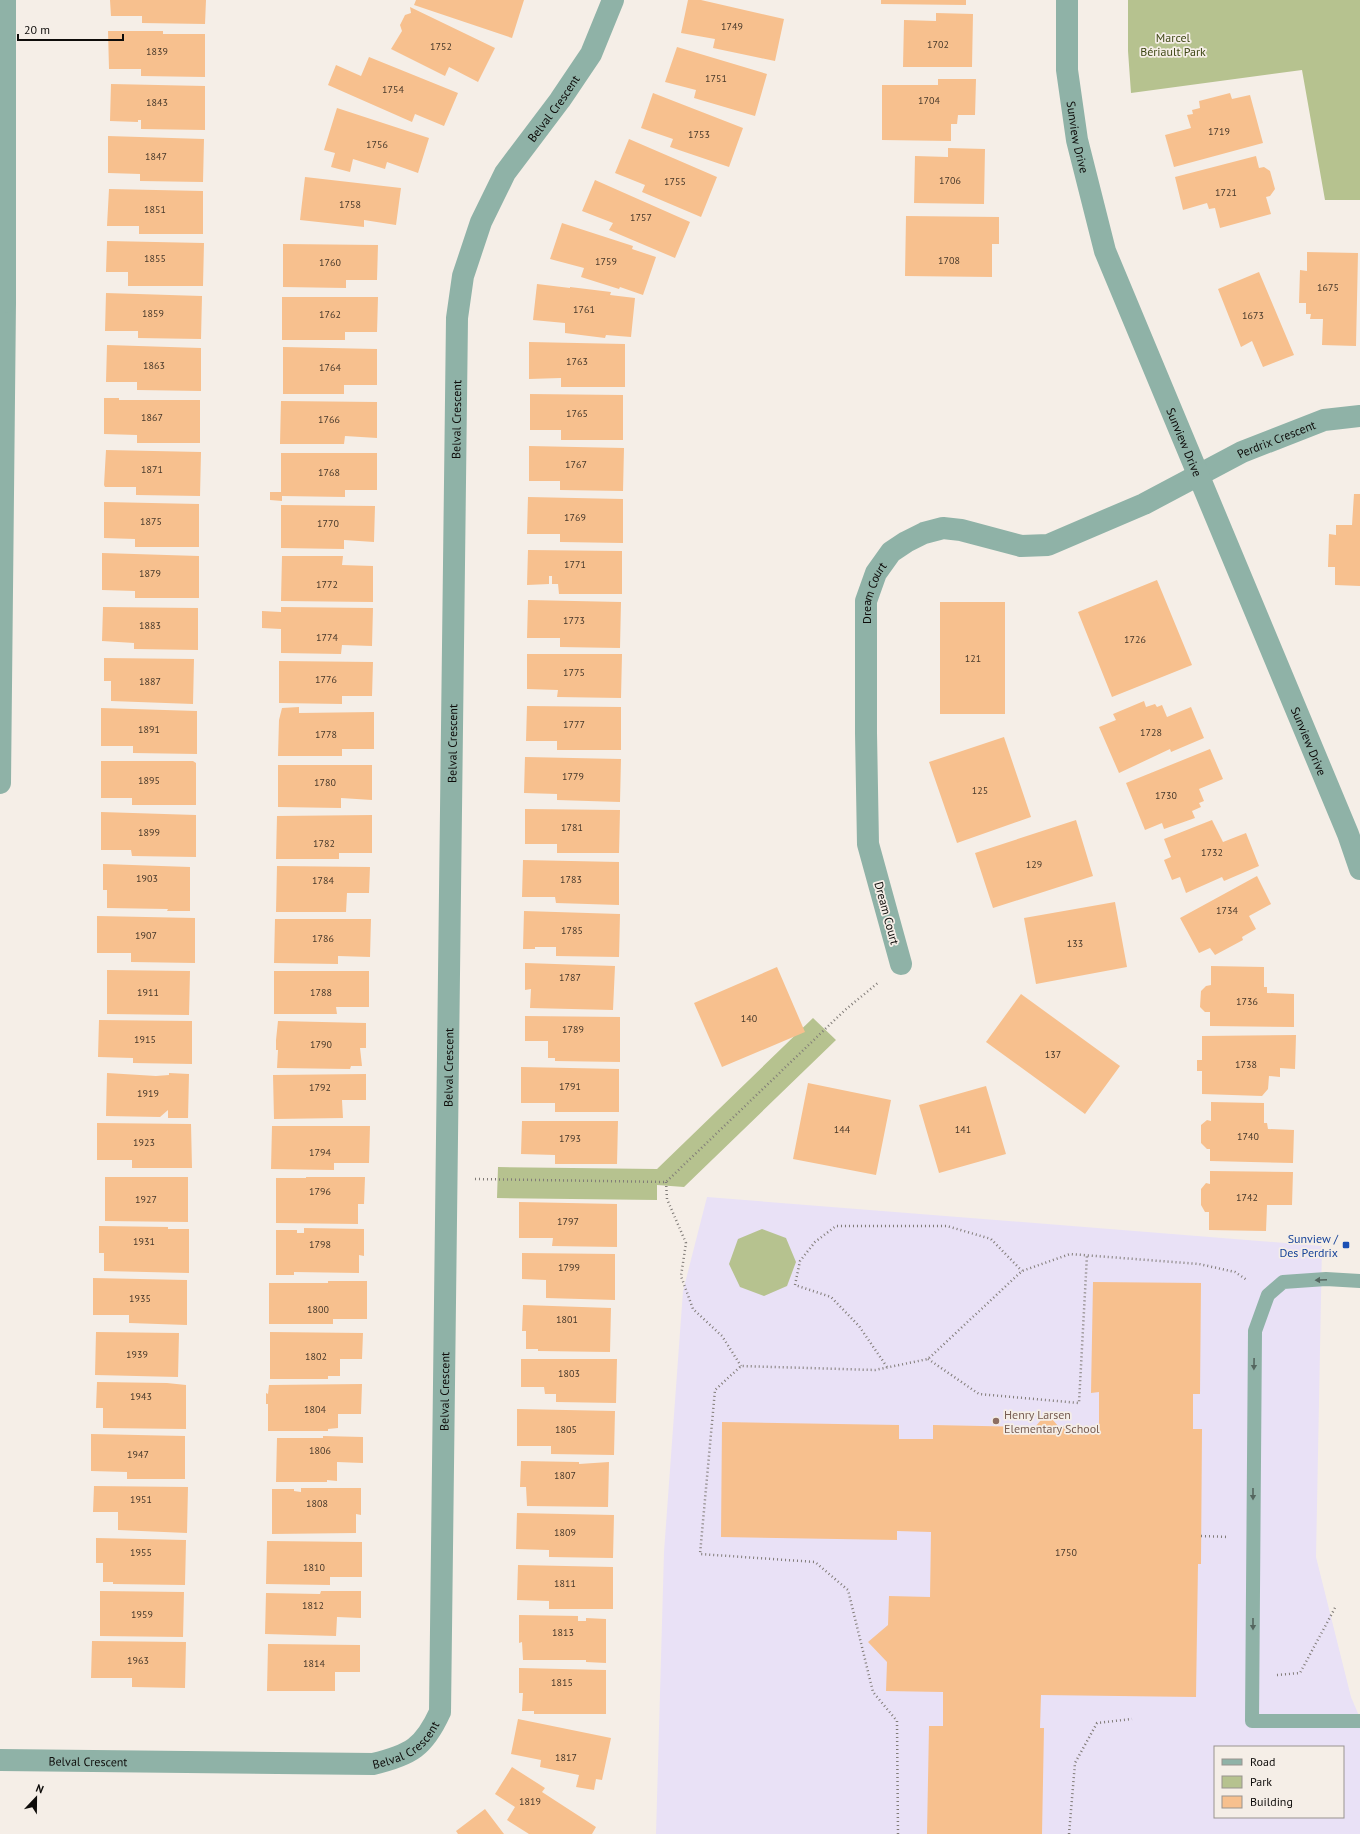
<svg xmlns="http://www.w3.org/2000/svg" width="1360" height="1834" font-family="'PT Sans',sans-serif">
  <rect width="100%" height="100%" fill="#f5eee7"/>
  <path fill="#e9e1f6" fill-rule="evenodd" d="M707,1197l615,49 -6,311 35,140 9,21v116h-704l8,-282 19,-261zM1215,1747h128v70h-128z"/>
  <path fill="#b6c28f" d="M1128,0h232v200h-35l-23,-130 -171,23 -3,-42z
    M813,1018l23,22 -152,147 -27,-2v15l-160,-2 1,-31 159,2z
    M762,1229l24,9 10,24 -9,24 -23,10 -24,-9 -11,-23 9,-25z"/>
  <path fill="#f7c08e" d="M110,0h96l-1,24 -63,-1v-7h-31z
    M416,0h108l-12,38 -98,-33z
    M688,0h13l83,19 -9,42 -62,-13 2,-9 -34,-6z
    M881,0h85v5l-85,-1z
    M410,7l85,41 -17,34 -29,-15 -4,9 -54,-27 11,-18 -2,-6 5,-10 6,-2z
    M936,13l37,1 -1,53h-69l1,-47 32,1z
    M108,31h55v3h42v43l-64,-1v-7h-32z
    M677,47l90,27 -12,42 -61,-18 2,-8 -31,-8z
    M369,57l89,36 -14,33 -29,-12 -3,8 -84,-37 8,-20 25,11z
    M938,79h38l-1,36h-17l-1,9h-6v17l-69,-1v-55h56z
    M111,84l94,2v44l-64,-1v-9h-3v2l-28,-1z
    M653,93l90,35 -14,39 -59,-20 3,-8 -32,-11z
    M1230,93l2,6 18,-4 13,48 -89,24 -9,-32 26,-7 -4,-13 6,-1 -1,-4 8,-2 -1,-7z
    M337,108l92,30 -11,35 -31,-11 -2,7 -32,-10 -3,13 -19,-5 4,-14 -11,-3z
    M108,136l96,3 -1,43 -63,-1v-7l-32,-1z
    M629,139l88,38 -16,40 -59,-25 3,-7 -30,-12z
    M948,148l37,1 -1,55 -70,-1 1,-47 33,1z
    M1256,156l3,12 5,-1 6,4 5,18 -5,7 -4,1 5,17 -51,14 -5,-20 -6,1 -2,-6 -24,7 -8,-33z
    M305,177l96,11 -5,37 -32,-5v7l-64,-7z
    M595,180l95,42 -15,36 -66,-28 4,-7 -31,-12z
    M109,189l94,2v43h-64v-8h-32z
    M906,216l93,1v27h-7v33l-87,-1z
    M562,223l71,23 -1,3 24,8 -13,38 -23,-8 -1,2 -38,-12 3,-9 -34,-9z
    M107,241l97,2 -1,43h-75v-14h-22z
    M283,244l95,1 -1,35h-31v8l-63,-1z
    M1307,252l51,1 -2,93 -34,-1 1,-26h-13l1,-5h-5v-11h-7l1,-33 7,1z
    M1259,272l35,83 -31,12 -11,-26 -11,6 -23,-58z
    M537,284l33,4v-1l41,5 -1,3 25,3 -4,39 -25,-2 -1,3 -40,-5v-10l-32,-3z
    M106,293l96,3 -1,43 -63,-1v-7h-33z
    M282,297h96l-1,35h-32v8h-63z
    M529,342l96,2v43h-64v-9l-32,1z
    M107,345l94,3v43l-64,-1v-8h-31z
    M283,347l94,2v36h-33v9h-61z
    M530,394l93,1v45h-62v-10h-31z
    M104,398h15v2h81v43h-63v-8l-33,-1z
    M281,401l96,1v36l-32,-2 -1,8h-64z
    M529,446l95,2 -1,43 -63,-1v-9h-31z
    M106,450l95,2 -1,44 -64,-1v-8h-31l-1,-2z
    M281,453h96v37h-32v7l-63,-1v5l-12,-1v-8h11z
    M1354,494h6v92l-25,-1v-18h-7l1,-33 7,1v-10h16z
    M528,497l95,2v44l-63,-1v-8h-33z
    M104,502l95,2v43h-64v-8l-31,-1z
    M281,505l94,1 -1,36 -30,-2v9l-63,-1z
    M528,550l94,1v43h-63l-1,-10h-6v-8h-3v8l-22,1z
    M102,553l97,3v42h-64v-7l-33,-1z
    M282,556h61l-1,9 31,1v36l-92,-1z
    M1157,580l35,85 -80,32 -34,-85z
    M528,600l93,2 -1,46 -60,-1v-9h-33z
    M940,602h65v112h-65z
    M103,607l95,1v42l-64,-1v-6l-32,-2z
    M281,607l92,1 -1,38 -30,-1 -1,9 -60,-1v-24l-19,-1v-17l19,1z
    M527,654h95l-1,44 -64,-1 1,-7 -31,-1z
    M104,658l90,1 -1,45 -82,-3v-20h-7z
    M279,661l94,1 -1,34h-30v8l-63,-1z
    M1144,701l2,6 9,-3 2,3 5,-2 5,12 24,-10 13,31 -33,14 -1,-3 -51,24 -20,-46 17,-7 -3,-6z
    M527,706l94,1v43h-64v-9h-31z
    M299,707v6l75,-1v37h-32v7h-64l1,-36 3,-12z
    M101,708l96,3v43l-64,-1v-7h-32z
    M1004,737l27,80 -74,26 -28,-81z
    M1210,749l13,30 -24,10 5,12 -5,2 2,4 -9,4 3,7 -31,11 -2,-6 -17,7 -19,-47z
    M525,757l96,2 -1,43 -63,-2v-6l-33,-1z
    M101,761h92l3,2v42h-64v-7h-31z
    M278,765h94v35l-31,-2v10l-63,-1z
    M525,809l95,1 -1,43h-62v-9h-32z
    M101,812l95,3v42l-64,-1 -1,-6h-30z
    M372,815v38h-33v6h-63l1,-43z
    M1076,820l17,56 -100,32 -18,-55z
    M1212,820l11,22 23,-9 13,33 -35,15 -2,-4 -36,16 -6,-16 -8,3 -8,-20 7,-3 -7,-18z
    M523,860l96,2v43l-63,-2 -1,-6h-33z
    M103,864l87,3v44h-23l1,-2 -61,-1v-18h-4z
    M277,866l93,1 -1,26h-22l-1,19h-70z
    M1257,876l14,28 -22,12 7,13 -14,8 1,3 -28,15 -5,-7 -11,5 -19,-35z
    M1115,902l12,65 -91,17 -12,-66z
    M524,911l96,3 -1,43 -63,-1v-9h-21v2h-12z
    M97,916l98,2v45l-64,-1v-9h-34z
    M275,919h96l-1,38 -32,-1v8l-64,-1z
    M525,963l90,3 -2,44 -83,-2 1,-19 -6,1z
    M1211,966l53,1v20h3v6l27,1v33l-84,-1v-14h-5l-5,-5 1,-16 5,-5 5,-1z
    M777,967l28,65 -83,35 -28,-64z
    M107,970l83,1 -1,44 -82,-1z
    M274,971h95v36h-33l1,7h-63z
    M1021,994l99,72 -35,48 -99,-72z
    M525,1016l95,1v45l-65,-1v-3h-7v-17h-23z
    M99,1020l93,1v43l-59,-1v-5l-35,-1z
    M278,1021l88,2v25h-6l2,18h-11l-1,3 -73,-1 1,-18h-2v-10z
    M1296,1035l-1,34 -15,-1v9l-11,-1 -1,13 -6,7 -60,-2v-23h-5v-11h5v-24z
    M521,1067l98,2v43h-64v-9h-34z
    M107,1073l49,3 13,-1v-2l20,1 -1,44h-20v-8l-8,7 -54,-1z
    M366,1074v26h-24l1,18 -69,1 -1,-44z
    M808,1083l83,17 -15,75 -83,-16z
    M986,1086l20,68 -67,19 -20,-68z
    M1211,1102l53,1v20h3l1,6 26,1 -1,33 -83,-2v-12h-3l-6,-6v-18l6,-5 4,1z
    M522,1121h96l-1,43h-62v-9l-34,-1z
    M97,1123l94,1 1,44h-60v-8h-35z
    M272,1126h98l-1,37h-35v7l-63,-1z
    M1210,1171l83,1 -1,33h-25l-1,26 -57,-1v-18h-4l-4,-7v-16l5,-6 4,1z
    M105,1177h83v45l-83,-1z
    M306,1177h59l-1,27h-6v20l-82,-1v-45h30z
    M519,1202l98,2v43l-65,-1 1,-8h-34z
    M99,1226l69,1v2h21v44l-85,-2v-18h-5z
    M304,1228l60,1v27l-5,-1v18l-65,-1v3h-18v-45h21v3h7z
    M522,1253l93,1v46l-69,-2v-18l-24,-1z
    M93,1278l94,2v45l-58,-2v-8h-36z
    M328,1281h39v38h-34v5h-64v-41h59z
    M1093,1282l108,1 -1,111h-7v35h9l-1,135h-3l-2,133 -155,-2 -1,33h4l-2,106h-115l2,-108h14v-34l-57,-1 1,-29 -19,-20 20,-17 1,-29 41,1 1,-65 -34,-1v9l-176,-3 1,-115 177,3v14h34v-14l102,2 12,-14 11,13 41,1v-35l-8,1z
    M523,1305l88,3 -1,44 -72,-1v-2h-12v-18h-4z
    M96,1332l83,1 -1,44 -83,-2z
    M270,1332l93,1 -1,26h-22v17h-12v3h-58z
    M521,1359h96l-1,44 -60,-1v-8h-11l-1,-7h-23z
    M97,1382l70,1 19,2v44l-83,-1v-20h-7z
    M362,1384l-1,30h-23v14l-10,1v2h-60v-27h-2v-11l2,1 1,-9z
    M517,1409l98,2 -1,44 -63,-1v-8h-34z
    M91,1434l94,2v43h-58v-7l-36,-1z
    M323,1436l40,1v26l-26,-1v19l-10,-1v2h-51l1,-44h46z
    M521,1461l58,1v2l30,-2 -1,45 -81,-1 -1,-19h-6z
    M94,1486l94,1 -1,46 -69,-3v-18h-25z
    M301,1488h60v27l-5,-1v19l-84,1v-45h22v2l7,1z
    M517,1513l97,2 -1,43 -64,-1v-7l-33,-1z
    M96,1538l90,2 -1,45 -72,-1v-2h-10v-19h-7z
    M267,1541l95,1v35h-32v8l-64,-1z
    M518,1565l95,2v42h-64v-8l-32,-1z
    M100,1591l84,1 -1,45 -83,-1z
    M321,1591h40v27l-24,-1 -1,19 -71,-2 1,-41 54,1z
    M519,1615l59,1v5h8v-3l20,1v44l-20,-1v-2h-63l-1,-18 -3,1z
    M92,1641l94,1 -1,46 -53,-1v-9h-41z
    M268,1644l92,1v27h-25v19h-68z
    M519,1668l87,2v44h-72v-3h-12l1,-18h-4z
    M518,1719l93,19 -9,42 -6,-1 -2,11 -18,-3 3,-12 -39,-8 1,-7 -30,-6z
    M512,1767l33,21 -3,4 54,35 -4,7h-63l-22,-14 8,-13 -20,-13z
    M485,1809l19,25h-46l-2,-3z"/>
  <g fill="none" stroke-linecap="round" stroke-linejoin="round">
    <path stroke="#817c78" stroke-width="2.5" stroke-dasharray="1 3" stroke-linecap="butt" d="M475,1179l191,3 179,-172 34,-28
      M666,1182l1,17 19,44 -5,33 12,33 29,27 19,30
      M928,1359l51,35 100,9 8,-148
      M887,1367l-28,-41 -28,-29 -36,-12 5,-24 15,-19 21,-16h111l44,13 31,32
      M1201,1536l28,1
      M1277,1675l23,-2 36,-67
      M898,1834l-1,-113 -24,-29 -25,-102 -33,-28 -115,-8 15,-164 26,-24 134,4 53,-11 94,-88 48,-17 129,10 36,8 12,8
      M1069,1834l6,-71 22,-40 35,-4"/>
    <path stroke="#8fb2a7" stroke-width="14" d="M1360,1281l-34,-2 -43,3 -15,13 -13,36 -3,390h108"/>
    <g stroke="#8fb2a7" stroke-width="22">
      <path d="M0,783l5,-481"/>
      <path id="s1" d="M901,964l-33,-120 -2,-111v-132l10,-28 15,-21 15,-10 18,-9 19,-5 18,2 60,16 27,-1 96,-41 98,-52 82,-32 36,-4"/>
      <path id="s2" d="M0,1760l373,4c38,-9 51,-17 67,-52l17,-1394 6,-42 18,-54 24,-49 55,-73 31,-46 22,-54"/>
    </g>
    <g stroke="#8fb2a7" stroke-width="22">
      <path id="s3" d="M1067,0v70l10,70 28,111 243,583 12,35"/>
      <path d="M0,302h5v-302"/>
    </g>
  </g>
  <defs><path id="oneway-solid" d="M-6-.8H1V-3.2L6.5 0L1 3.2V.8H-6Z"/></defs>
  <g fill="#556760">
    <use href="#oneway-solid" transform="translate(1321 1280) rotate(178)"/>
    <use href="#oneway-solid" transform="translate(1254 1364) rotate(91)"/>
    <use href="#oneway-solid" transform="translate(1253 1494) rotate(90)"/>
    <use href="#oneway-solid" transform="translate(1253 1624) rotate(90)"/>
  </g>
  <rect fill="#1a4fb4" stroke="#f5eee7" stroke-width="1.5" x="1342" y="1241" width="8" height="8" rx="2"/>
  <circle fill="#8d6e63" stroke="#f5eee7" stroke-width="1.5" cx="996" cy="1421" r="4"/>
  <g text-anchor="middle" dominant-baseline="central" stroke-width="3.5" stroke-linejoin="round" paint-order="stroke">
    <g font-size="10" fill="#48392b">
      <text x="732" y="26">1749</text>
      <text x="938" y="44">1702</text>
      <text x="441" y="46">1752</text>
      <text x="157" y="51">1839</text>
      <text x="716" y="78">1751</text>
      <text x="393" y="89">1754</text>
      <text x="929" y="100">1704</text>
      <text x="157" y="102">1843</text>
      <text x="1219" y="131">1719</text>
      <text x="699" y="134">1753</text>
      <text x="377" y="144">1756</text>
      <text x="156" y="156">1847</text>
      <text x="950" y="180">1706</text>
      <text x="675" y="181">1755</text>
      <text x="1226" y="192">1721</text>
      <text x="350" y="204">1758</text>
      <text x="155" y="209">1851</text>
      <text x="641" y="217">1757</text>
      <text x="155" y="258">1855</text>
      <text x="949" y="260">1708</text>
      <text x="606" y="261">1759</text>
      <text x="330" y="262">1760</text>
      <text x="1328" y="287">1675</text>
      <text x="584" y="309">1761</text>
      <text x="153" y="313">1859</text>
      <text x="330" y="314">1762</text>
      <text x="1253" y="315">1673</text>
      <text x="577" y="361">1763</text>
      <text x="154" y="365">1863</text>
      <text x="330" y="367">1764</text>
      <text x="577" y="413">1765</text>
      <text x="152" y="417">1867</text>
      <text x="329" y="419">1766</text>
      <text x="576" y="464">1767</text>
      <text x="152" y="469">1871</text>
      <text x="329" y="472">1768</text>
      <text x="575" y="517">1769</text>
      <text x="151" y="521">1875</text>
      <text x="328" y="523">1770</text>
      <text x="575" y="564">1771</text>
      <text x="150" y="573">1879</text>
      <text x="327" y="584">1772</text>
      <text x="574" y="620">1773</text>
      <text x="150" y="625">1883</text>
      <text x="327" y="637">1774</text>
      <text x="1135" y="639">1726</text>
      <text x="973" y="658">121</text>
      <text x="574" y="672">1775</text>
      <text x="326" y="679">1776</text>
      <text x="150" y="681">1887</text>
      <text x="574" y="724">1777</text>
      <text x="149" y="729">1891</text>
      <text x="1151" y="732">1728</text>
      <text x="326" y="734">1778</text>
      <text x="573" y="776">1779</text>
      <text x="149" y="780">1895</text>
      <text x="325" y="782">1780</text>
      <text x="980" y="790">125</text>
      <text x="1166" y="795">1730</text>
      <text x="572" y="827">1781</text>
      <text x="149" y="832">1899</text>
      <text x="324" y="843">1782</text>
      <text x="1212" y="852">1732</text>
      <text x="1034" y="864">129</text>
      <text x="147" y="878">1903</text>
      <text x="571" y="879">1783</text>
      <text x="323" y="880">1784</text>
      <text x="1227" y="910">1734</text>
      <text x="572" y="930">1785</text>
      <text x="146" y="935">1907</text>
      <text x="323" y="938">1786</text>
      <text x="1075" y="943">133</text>
      <text x="570" y="977">1787</text>
      <text x="148" y="992">1911</text>
      <text x="321" y="992">1788</text>
      <text x="1247" y="1001">1736</text>
      <text x="749" y="1018">140</text>
      <text x="573" y="1029">1789</text>
      <text x="145" y="1039">1915</text>
      <text x="321" y="1044">1790</text>
      <text x="1053" y="1054">137</text>
      <text x="1246" y="1064">1738</text>
      <text x="570" y="1086">1791</text>
      <text x="320" y="1087">1792</text>
      <text x="148" y="1093">1919</text>
      <text x="842" y="1129">144</text>
      <text x="963" y="1129">141</text>
      <text x="1248" y="1136">1740</text>
      <text x="570" y="1138">1793</text>
      <text x="144" y="1142">1923</text>
      <text x="320" y="1152">1794</text>
      <text x="320" y="1191">1796</text>
      <text x="1247" y="1197">1742</text>
      <text x="146" y="1199">1927</text>
      <text x="568" y="1221">1797</text>
      <text x="144" y="1241">1931</text>
      <text x="320" y="1244">1798</text>
      <text x="569" y="1267">1799</text>
      <text x="140" y="1298">1935</text>
      <text x="318" y="1309">1800</text>
      <text x="567" y="1319">1801</text>
      <text x="137" y="1354">1939</text>
      <text x="316" y="1356">1802</text>
      <text x="569" y="1373">1803</text>
      <text x="141" y="1396">1943</text>
      <text x="315" y="1409">1804</text>
      <text x="566" y="1429">1805</text>
      <text x="320" y="1450">1806</text>
      <text x="138" y="1454">1947</text>
      <text x="565" y="1475">1807</text>
      <text x="141" y="1499">1951</text>
      <text x="317" y="1503">1808</text>
      <text x="565" y="1532">1809</text>
      <text x="141" y="1552">1955</text>
      <text x="1066" y="1552">1750</text>
      <text x="314" y="1567">1810</text>
      <text x="565" y="1583">1811</text>
      <text x="313" y="1605">1812</text>
      <text x="142" y="1614">1959</text>
      <text x="563" y="1632">1813</text>
      <text x="138" y="1660">1963</text>
      <text x="314" y="1663">1814</text>
      <text x="562" y="1682">1815</text>
      <text x="566" y="1757">1817</text>
      <text x="530" y="1801">1819</text>
    </g>
    <g font-size="12" fill="#3e4715" stroke="#f5eee7">
      <text x="1173" y="37">Marcel<tspan x="1173" dy="14">Bériault Park</tspan></text>
    </g>
    <g font-size="12" fill="#0e0c0a" stroke="#f5eee7">
      <text stroke="none"><textPath href="#s2" startOffset="2091">Belval Crescent</textPath></text>
      <text stroke="none"><textPath href="#s3" startOffset="138">Sunview Drive</textPath></text>
      <text stroke="none"><textPath href="#s2" startOffset="1755">Belval Crescent</textPath></text>
      <text stroke="none"><textPath href="#s1" startOffset="840">Perdrix Crescent</textPath></text>
      <text stroke="none"><textPath href="#s3" startOffset="462">Sunview Drive</textPath></text>
      <text stroke="none"><textPath href="#s1" startOffset="377">Dream Court</textPath></text>
      <text stroke="none"><textPath href="#s3" startOffset="786">Sunview Drive</textPath></text>
      <text stroke="none"><textPath href="#s2" startOffset="1431">Belval Crescent</textPath></text>
      <text transform="translate(887 913) rotate(75)">Dream Court</text>
      <text stroke="none"><textPath href="#s2" startOffset="1107">Belval Crescent</textPath></text>
      <text stroke="none"><textPath href="#s2" startOffset="783">Belval Crescent</textPath></text>
      <text stroke="none"><textPath href="#s2" startOffset="412">Belval Crescent</textPath></text>
      <text stroke="none"><textPath href="#s2" startOffset="88">Belval Crescent</textPath></text>
    </g>
    <g font-size="12" fill="#164399" stroke="#f5eee7" text-anchor="end">
      <text x="1338" y="1238">Sunview /<tspan x="1338" dy="14">Des Perdrix</tspan></text>
    </g>
    <g font-size="12" fill="#785e54" stroke="#f5eee7" text-anchor="start">
      <text x="1004" y="1414">Henry Larsen<tspan x="1004" dy="14">Elementary School</tspan></text>
    </g>
  </g>
  <rect x="1214" y="1746" width="130" height="72" fill="#f5eee7" stroke="#99948f"/>
  <rect x="1222" y="1759" width="20" height="6" fill="#8fb2a7" stroke="#99948f"/>
  <text x="1250" y="1766" font-size="12" fill="#0e0c0a">Road</text>
  <rect x="1222" y="1776" width="20" height="12" fill="#b6c28f" stroke="#99948f"/>
  <text x="1250" y="1786" font-size="12" fill="#0e0c0a">Park</text>
  <rect x="1222" y="1796" width="20" height="12" fill="#f7c08e" stroke="#99948f"/>
  <text x="1250" y="1806" font-size="12" fill="#0e0c0a">Building</text>
  <g transform="translate(36 1798) rotate(22)" stroke="#f5eee7" stroke-width="3" paint-order="stroke">
  <path d="M0-3L7 15L0 10L-7 15Z" fill="#0e0c0a"/>
  <text y="-6" font-size="11" font-weight="bold" text-anchor="middle" fill="#0e0c0a">N</text>
  </g>
  <path d="M18 34v6h105v-6" fill="none" stroke="#0e0c0a" stroke-width="2"/>
  <text x="24" y="34" font-size="12" fill="#0e0c0a" stroke="#f5eee7" stroke-width="3" paint-order="stroke">20 m</text>
</svg>
